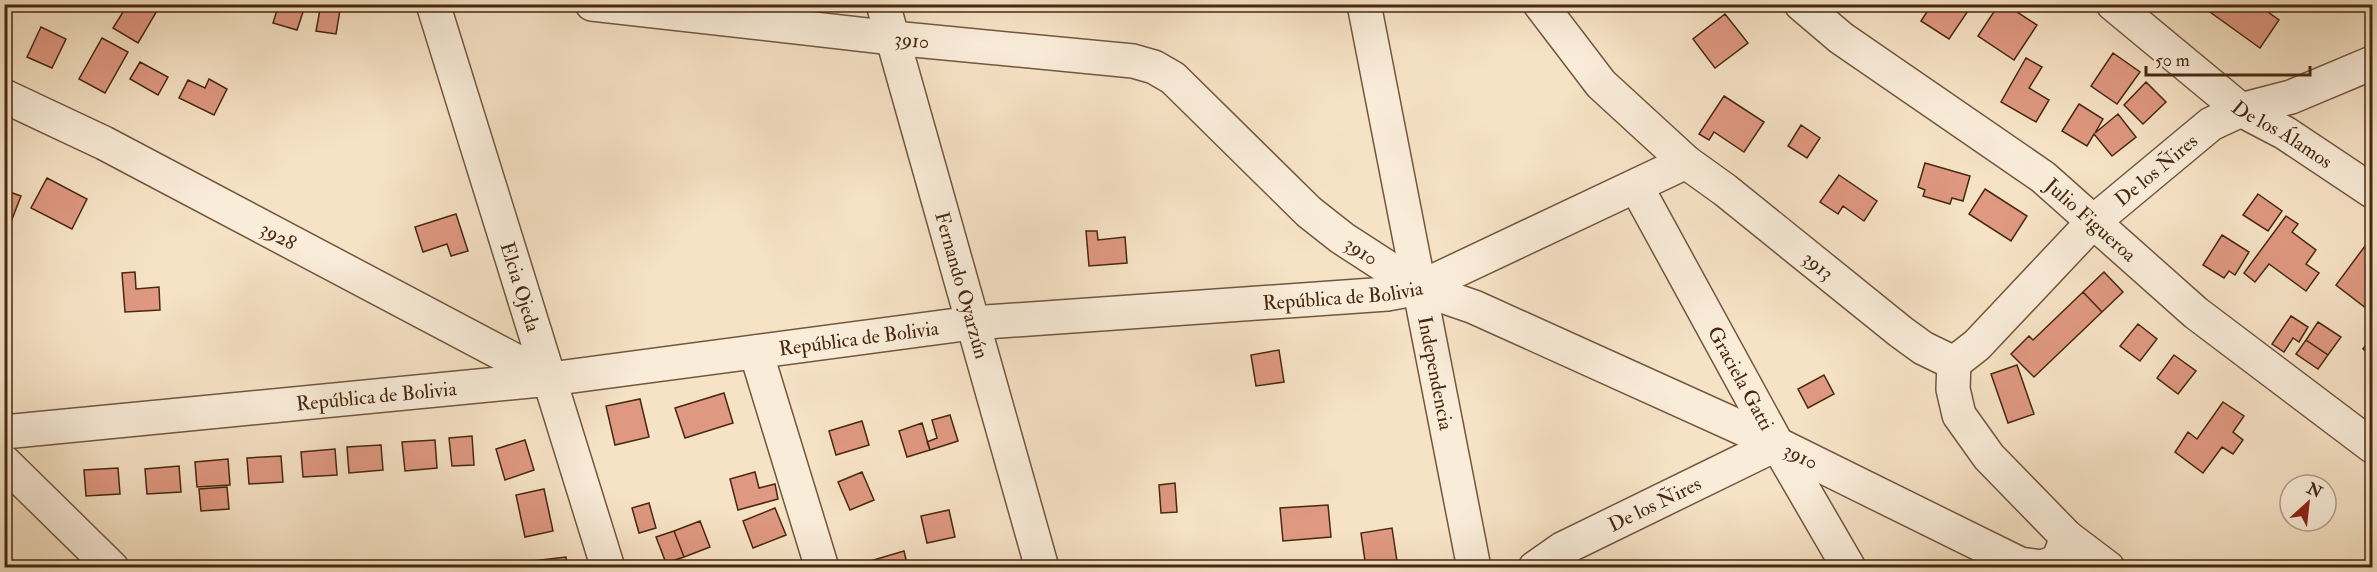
<svg xmlns="http://www.w3.org/2000/svg" width="2377" height="572" font-family="'IM FELL Double Pica',serif">
  <rect width="100%" height="100%" fill="#f6e2c5"/>
  <filter id="stains"><feTurbulence type="fractalNoise" baseFrequency=".00333" numOctaves="4"/><feColorMatrix values="0 0 0 0 .2 0 0 0 0 .09 0 0 0 0 .02 0 0 0 .5 -.17"/></filter>
  <radialGradient id="worn" r=".72"><stop offset=".6" stop-color="#630" stop-opacity="0"/><stop offset="1" stop-color="#630" stop-opacity=".3"/></radialGradient>
  <path fill="#df9881" stroke="#472810" stroke-width="1.5" d="M128,4h33l-23,39 -25,-15z
    M279,4l25,5 -7,21 -24,-7z
    M321,4h20l-5,30 -20,-3z
    M1932,4h33l5,4 -21,31 -28,-18z
    M1999,4h6l32,21 -23,35 -36,-24z
    M2215,4h42l22,16 -19,28 -50,-36z
    M1725,14l23,29 -33,25 -22,-29z
    M41,27l25,12 -14,29 -25,-11z
    M102,38l26,14 -23,41 -26,-14z
    M2113,53l27,19 -23,32 -26,-18z
    M2026,58l16,9 -13,21 20,12 -13,22 -35,-20z
    M140,62l28,15 -10,18 -28,-16z
    M209,79l18,10 -13,26 -35,-17 9,-18 17,8z
    M2146,82l20,20 -23,22 -19,-19z
    M1724,96l40,26 -20,30 -30,-20 -5,8 -10,-6z
    M2079,104l24,15 -8,14 23,-19 18,23 -24,19 -18,-22 -7,12 -25,-15z
    M1801,125l19,13 -13,20 -19,-12z
    M1925,163l45,13 -7,25 -11,-3 -2,6 -27,-8 2,-6 -7,-3z
    M1839,175l38,26 -13,20 -21,-15 -5,8 -18,-12z
    M47,178l40,21 -15,30 -41,-21z
    M1985,189l42,27 -16,25 -42,-27z
    M4,190l17,6 -17,44z
    M2258,194l24,17 -14,20 -25,-16z
    M456,214l12,37 -17,5 -4,-12 -24,8 -8,-25z
    M2286,216l12,8 -6,8 24,18 -10,14 13,9 -13,18 -37,-27 -14,18 -11,-9z
    M1086,231h11l1,9 27,-3 2,26 -38,3z
    M2222,235l27,17 -14,23 -6,-4 -5,7 -21,-13z
    M2365,246l7,6 -1,60 -35,-27z
    M135,272l1,17 23,-2 1,23 -35,2 -3,-39z
    M2104,272l19,20 -21,20 -19,-20z
    M2083,292l19,20 -68,65 -23,-23 18,-18 4,4z
    M2291,316l17,11 -9,15 -6,-4 -9,14 -12,-8z
    M2318,322l23,15 -13,18 -22,-15z
    M2138,324l19,15 -17,22 -20,-15z
    M2372,336v21l-9,-8z
    M4,337h6l1,18h-7z
    M2306,340l22,15 -10,14 -22,-15z
    M1279,350l5,32 -28,4 -5,-31z
    M2174,355l22,16 -18,23 -21,-16z
    M2017,365l17,49 -26,9 -17,-49z
    M1824,375l10,19 -26,14 -10,-19z
    M724,393l9,30 -48,15 -10,-30z
    M640,399l9,38 -34,8 -9,-39z
    M2223,402l21,14 -11,16 10,8 -10,14 -11,-7 -19,26 -28,-21 13,-20 9,7z
    M950,415l8,26 -28,9 -3,-8 10,-4 -5,-18z
    M862,421l7,24 -33,10 -7,-24z
    M922,423l8,27 -23,7 -8,-26z
    M472,436l2,29 -22,1 -3,-28z
    M435,440l2,28 -32,3 -3,-29z
    M525,440l9,30 -29,10 -9,-31z
    M381,445l2,25 -34,3 -2,-26z
    M335,449l2,26 -34,2 -2,-25z
    M281,456l2,26 -34,2 -2,-26z
    M228,459l2,26 -33,2 -2,-25z
    M179,466l2,26 -34,2 -2,-25z
    M118,468l2,26 -34,2 -2,-26z
    M755,472l4,16 16,-4 3,15 -40,11 -8,-31z
    M862,472l12,28 -24,10 -12,-28z
    M1175,483l2,29 -16,1 -2,-28z
    M227,487l2,22 -28,2 -2,-22z
    M544,489l9,42 -28,6 -9,-42z
    M649,503l7,25 -17,5 -7,-25z
    M1328,505l3,32 -48,4 -3,-33z
    M775,508l11,27 -33,13 -10,-27z
    M949,510l6,27 -28,6 -6,-27z
    M700,521l10,26 -26,10 -10,-26z
    M1392,528l6,40h-32l-5,-35z
    M674,531l10,26 -18,6 -10,-26z
    M904,551l4,17h-47l-1,-4z
    M566,557l1,11h-42l-1,-6z"/>
  <g fill="none" stroke-linecap="round" stroke-linejoin="round">
    <g stroke="#73563d" stroke-width="36">
      <g id="minor">
        <path id="s1" d="M433,4l175,564"/>
        <path id="s2" d="M592,4l301,34 240,23 21,6 19,11 136,134 33,26 77,50 55,19 303,137 243,120 22,3 16,-6 9,-24"/>
        <path id="s3" d="M883,4l159,564"/>
        <path id="s4" d="M1364,4l110,564"/>
        <path id="s5" d="M1540,4l61,80 85,78 39,28 176,142 22,16 31,15"/>
        <path id="s6" d="M1801,4l40,34 202,139 153,136 176,133"/>
        <path id="s7" d="M2113,4l128,106 44,23 87,58"/>
        <path id="s8" d="M4,96l100,47 446,236"/>
        <path id="s9" d="M1636,186l141,258 72,124"/>
        <path d="M756,352l66,216"/>
        <path id="s10" d="M1954,363l23,-18 115,-122 119,-99 30,-14 50,-13 81,-34"/>
        <path d="M1954,363l-1,26 6,26 30,42 78,80 41,31"/>
        <path id="s11" d="M4,432l546,-53 422,-56 415,-29 32,-6 267,-126"/>
        <path d="M4,462l108,106"/>
        <path id="s12" d="M1535,568l27,-19 215,-105"/>
      </g>
    </g>
    <use href="#minor" stroke="#f9ecd9" stroke-width="33"/>
  </g>
  <g text-anchor="middle" dominant-baseline="central" stroke-width="4.5" stroke-linejoin="round" paint-order="stroke">
    <g font-size="20" fill="#472810" stroke="#f9ecd9">
      <text stroke="none"><textPath href="#s2" startOffset="322">3910</textPath></text>
      <text stroke="none"><textPath href="#s7" startOffset="214">De los Álamos</textPath></text>
      <text stroke="none"><textPath href="#s10" startOffset="280">De los Ñires</textPath></text>
      <text stroke="none"><textPath href="#s6" startOffset="362">Julio Figueroa</textPath></text>
      <text stroke="none"><textPath href="#s8" startOffset="308">3928</textPath></text>
      <text stroke="none"><textPath href="#s2" startOffset="844">3910</textPath></text>
      <text stroke="none"><textPath href="#s5" startOffset="384">3913</textPath></text>
      <text stroke="none"><textPath href="#s1" startOffset="296">Elcia Ojeda</textPath></text>
      <text stroke="none"><textPath href="#s3" startOffset="292">Fernando Oyarzún</textPath></text>
      <text stroke="none"><textPath href="#s11" startOffset="1346">República de Bolivia</textPath></text>
      <text stroke="none"><textPath href="#s11" startOffset="860">República de Bolivia</textPath></text>
      <text stroke="none"><textPath href="#s4" startOffset="376">Independencia</textPath></text>
      <text stroke="none"><textPath href="#s9" startOffset="219">Graciela Gatti</textPath></text>
      <text stroke="none"><textPath href="#s11" startOffset="374">República de Bolivia</textPath></text>
      <text stroke="none"><textPath href="#s2" startOffset="1330">3910</textPath></text>
      <text stroke="none"><textPath href="#s12" startOffset="136">De los Ñires</textPath></text>
    </g>
  </g>
  <rect width="2377" height="572" fill="none" stroke="#f6e2c5" stroke-width="24"/>
  <rect x="6" y="6" width="2365" height="560" fill="none" stroke="#472810" stroke-width="3"/>
  <rect x="12" y="12" width="2353" height="548" fill="none" stroke="#472810" stroke-width="1.5"/>
  <g transform="translate(2308 503) rotate(27)"><circle r="28" fill="#f9ecd9" stroke="#b29e89" stroke-width="1.5"/>
  <path d="M0-4.5L10 22L0 15L-10 22Z" fill="#8f2418"/>
  <text y="-9" font-size="16" font-weight="bold" text-anchor="middle" fill="#472810">N</text>
  </g>
  <path d="M2146 66v9h164v-9" fill="none" stroke="#472810" stroke-width="3"/>
  <text x="2155" y="66" font-size="18" fill="#472810" stroke="#f9ecd9" stroke-width="4.5" paint-order="stroke">50 m</text>
  <rect width="100%" height="100%" filter="url(#stains)"/>
  <rect width="100%" height="100%" fill="url(#worn)"/>
</svg>
